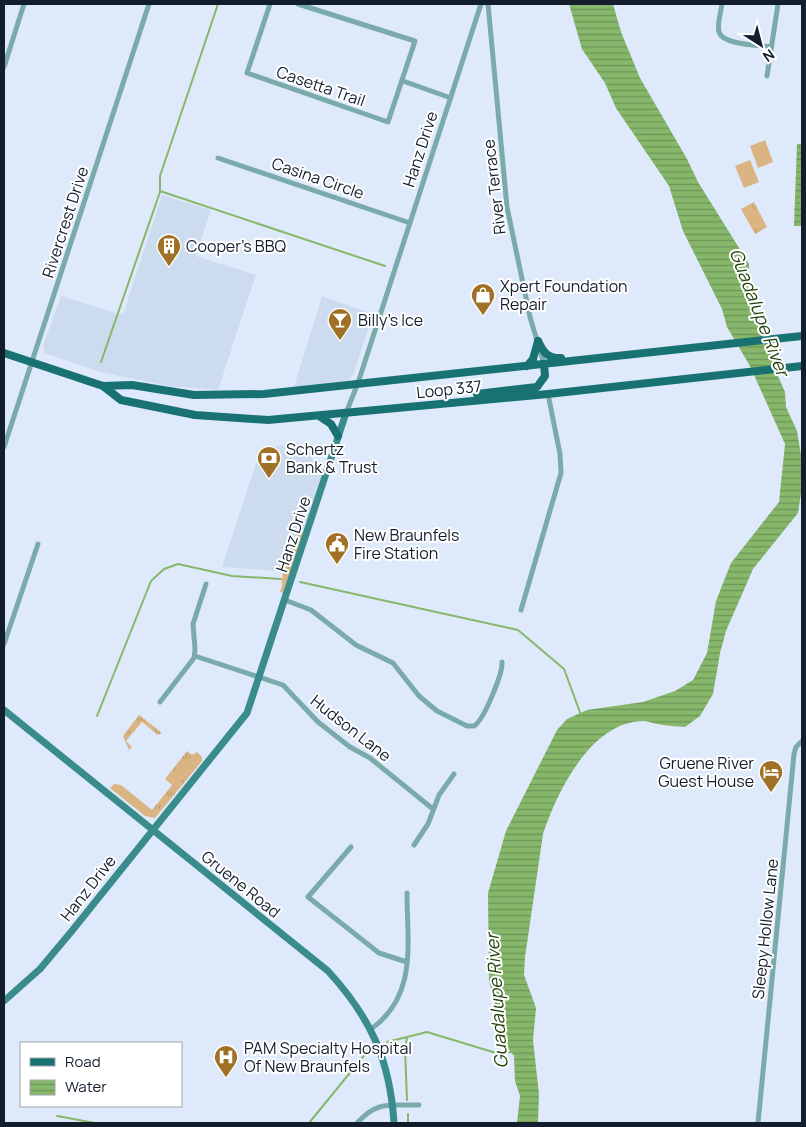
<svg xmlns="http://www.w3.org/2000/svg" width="806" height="1127" font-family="Manrope,sans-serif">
  <defs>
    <pattern id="grass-tufts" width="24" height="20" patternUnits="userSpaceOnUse" patternTransform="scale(1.25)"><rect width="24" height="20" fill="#dab583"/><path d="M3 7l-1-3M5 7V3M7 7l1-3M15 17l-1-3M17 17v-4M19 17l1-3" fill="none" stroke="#ba9b71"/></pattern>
    <pattern id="water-rules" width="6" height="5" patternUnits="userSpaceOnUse" patternTransform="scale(1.25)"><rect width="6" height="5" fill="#86b76a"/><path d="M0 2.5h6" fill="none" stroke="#6c9457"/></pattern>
  </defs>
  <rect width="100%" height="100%" fill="#deeafb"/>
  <path fill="#cddbee" d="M162,195l49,15 -15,46 60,19 -38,115 -50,-4 -68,-14 -55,-19 -2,-7 18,-50 62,19z
    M322,296l51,18 -20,61 -5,5 -54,7z
    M298,443l10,5 6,14v9l6,1 4,-5 -34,105 -68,-5 39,-119z"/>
  <path fill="url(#grass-tufts)" d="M754,202l13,25 -12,7 -14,-25z
    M300,527l3,7 -20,59 -3,-1 4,-12 -3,6 2,-14 -6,-1 2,-6 7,2z
    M139,715l23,18 -4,2 -16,-13 -16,19 6,6 -3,3 -6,-14z
    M187,751l5,4 5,-3 5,5v4l-47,57 -10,-2 -35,-28 4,-4 7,1 31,25 20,-25 -7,-6z"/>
  <path fill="#dab583" d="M765,140l8,22 -15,6 -8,-22z
    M750,160l9,22 -15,6 -9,-22z"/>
  <path fill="url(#water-rules)" d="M569,4h44l8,28 19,46 47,81 11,23 51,82 -1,24 11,38 13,21 1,18 12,27 1,15 11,24 5,30v26l-4,26 -45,56 -27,62 -6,22 -7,41 -13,22 -15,11c-9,-1 -18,-1 -27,-3 -5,0 -9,-3 -14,-3 -53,0 -87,71 -101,113l-18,123 -1,18 12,33 -3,32 6,54 -1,29h-21l3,-27 -5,-15 -1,-25 -8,-10 -17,-65 -1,-88 18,-62 51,-101 10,-11 20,-9 56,-8 32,-11 18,-11 14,-27 9,-52 15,-38 48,-61 6,-58 -35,-78 -23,-39 -5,-18 -39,-78 -14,-45 -53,-78 -11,-25 -23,-34z
    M797,144h5v82h-8z"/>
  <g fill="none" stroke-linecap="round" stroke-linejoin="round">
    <path stroke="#86b76a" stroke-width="2" d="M218,4l-58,172v15l225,75
      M101,362l59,-170
      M300,582l218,48 46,39 17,46
      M97,716l54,-135 13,-12 14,-5 54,12 49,3
      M407,1038l-2,11 2,51
      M387,1042l40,-10 69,21 17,-1
      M408,1114v9
      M57,1116l38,7
      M309,1123l62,-76"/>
    <path stroke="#7aabaa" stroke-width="5" d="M270,4l-23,69 141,49 27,-81 -117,-37
      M488,4l19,203 23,110 14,47
      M722,4c-1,8 -5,19 -3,28 4,13 40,13 52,15
      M4,67l20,-63
      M767,76l11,-72
      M403,81l48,17
      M218,158l192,65
      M346,413l12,-30 123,-379
      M4,447l145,-443
      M285,600l26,10 45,35 37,18 26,33 18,15 30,15h7c10,-6 29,-53 28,-64
      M521,610l40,-137 -1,-19 -12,-60
      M4,644l34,-100
      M195,656l88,29 35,37 32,25 20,11 63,51
      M160,702l34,-44 1,-9 -2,-25 13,-40
      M414,845l14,-21 11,-29 15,-21
      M351,847l-43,50 71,56 28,9
      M371,1029c47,-33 36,-86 36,-136
      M357,1123c21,-23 32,-17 62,-18
      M758,1123l36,-369 2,-7 6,-6"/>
    <path stroke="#398c8b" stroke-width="7" d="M4,710l324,261c43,47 62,89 66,152
      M4,1001l36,-32 31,-37 176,-219 99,-300"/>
    <path stroke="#197272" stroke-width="8" d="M538,341c5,11 10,18 23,17
      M4,353l99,33 29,-1 62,10 70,-1 538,-58
      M527,366l6,-7 5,-18
      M103,386l18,14 74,15 73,5 280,-26 254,-28
      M477,394l60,-7 8,-11 -1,-12
      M319,416l12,8 7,12"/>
  </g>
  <defs>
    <g id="building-pin" transform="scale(1.25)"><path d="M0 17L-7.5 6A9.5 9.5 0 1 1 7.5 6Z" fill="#a07124" stroke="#fff"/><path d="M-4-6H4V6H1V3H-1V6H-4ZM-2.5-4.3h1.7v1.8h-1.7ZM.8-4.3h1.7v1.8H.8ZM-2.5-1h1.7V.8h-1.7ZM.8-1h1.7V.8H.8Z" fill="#fff"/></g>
    <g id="shop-pin" transform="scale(1.25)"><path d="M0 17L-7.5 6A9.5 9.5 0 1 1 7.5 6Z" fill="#a07124" stroke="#fff"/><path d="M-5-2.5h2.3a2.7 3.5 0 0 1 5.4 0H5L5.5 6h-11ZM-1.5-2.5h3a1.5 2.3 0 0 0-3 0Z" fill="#fff"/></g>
    <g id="bar-pin" transform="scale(1.25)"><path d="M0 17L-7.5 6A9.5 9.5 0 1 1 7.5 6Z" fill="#a07124" stroke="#fff"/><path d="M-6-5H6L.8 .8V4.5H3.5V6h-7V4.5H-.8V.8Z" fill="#fff"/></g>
    <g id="bank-pin" transform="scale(1.25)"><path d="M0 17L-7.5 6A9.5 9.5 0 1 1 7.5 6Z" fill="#a07124" stroke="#fff"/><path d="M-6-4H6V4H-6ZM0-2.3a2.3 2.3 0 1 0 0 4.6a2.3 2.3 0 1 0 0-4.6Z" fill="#fff"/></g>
    <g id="civic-pin" transform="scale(1.25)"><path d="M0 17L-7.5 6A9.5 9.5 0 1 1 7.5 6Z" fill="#a07124" stroke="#fff"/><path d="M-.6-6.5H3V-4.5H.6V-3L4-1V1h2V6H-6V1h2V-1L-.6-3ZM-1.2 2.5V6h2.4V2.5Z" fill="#fff"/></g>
    <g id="hotel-pin" transform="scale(1.25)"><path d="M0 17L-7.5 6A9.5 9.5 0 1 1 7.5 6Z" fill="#a07124" stroke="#fff"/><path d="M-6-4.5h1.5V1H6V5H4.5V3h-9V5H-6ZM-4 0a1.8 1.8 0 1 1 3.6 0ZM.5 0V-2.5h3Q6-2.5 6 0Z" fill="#fff"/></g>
    <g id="hospital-pin" transform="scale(1.25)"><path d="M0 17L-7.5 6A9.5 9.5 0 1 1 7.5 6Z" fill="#a07124" stroke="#fff"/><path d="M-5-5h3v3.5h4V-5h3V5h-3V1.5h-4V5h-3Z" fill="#fff"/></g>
  </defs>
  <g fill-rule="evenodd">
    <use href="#building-pin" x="169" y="246"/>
    <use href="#shop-pin" x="483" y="295"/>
    <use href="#bar-pin" x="340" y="320"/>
    <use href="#bank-pin" x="269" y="458"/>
    <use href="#civic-pin" x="337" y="544"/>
    <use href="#hotel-pin" x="771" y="772"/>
    <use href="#hospital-pin" x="226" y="1057"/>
  </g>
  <g text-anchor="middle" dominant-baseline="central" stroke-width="4" stroke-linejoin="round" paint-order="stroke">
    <g font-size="16" fill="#131e2c" stroke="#fff">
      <text transform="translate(321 86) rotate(19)">Casetta Trail</text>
      <text transform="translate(420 149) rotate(-72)">Hanz Drive</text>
      <text transform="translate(318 178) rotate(19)">Casina Circle</text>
      <text transform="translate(494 187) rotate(-97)">River Terrace</text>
      <text transform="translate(65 222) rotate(-72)">Rivercrest Drive</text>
      <text transform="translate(449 389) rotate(-6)">Loop 337</text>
      <text transform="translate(293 534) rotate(-72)">Hanz Drive</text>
      <text transform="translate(351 728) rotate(38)">Hudson Lane</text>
      <text transform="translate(241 884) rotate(39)">Gruene Road</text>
      <text transform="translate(88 888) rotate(-52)">Hanz Drive</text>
      <text transform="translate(765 929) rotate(-84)">Sleepy Hollow Lane</text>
    </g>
    <g font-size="16" fill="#131e2c" stroke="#fff" text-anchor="start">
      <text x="186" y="246">Cooper's BBQ</text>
      <text x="500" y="286">Xpert Foundation<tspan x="500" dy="18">Repair</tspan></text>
      <text x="358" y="320">Billy's Ice</text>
      <text x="286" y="449">Schertz<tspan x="286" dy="18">Bank &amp; Trust</tspan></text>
      <text x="354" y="535">New Braunfels<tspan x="354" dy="18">Fire Station</tspan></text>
      <text x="754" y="763" text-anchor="end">Gruene River<tspan x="754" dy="18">Guest House</tspan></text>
      <text x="244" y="1048">PAM Specialty Hospital<tspan x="244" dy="18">Of New Braunfels</tspan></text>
    </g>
    <g font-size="18" font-style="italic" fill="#24430c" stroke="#fff">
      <text transform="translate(760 312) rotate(69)">Guadalupe River</text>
      <text transform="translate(496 1001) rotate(-94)">Guadalupe River</text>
    </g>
  </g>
  <rect width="806" height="1127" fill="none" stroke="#131e2c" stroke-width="10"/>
  <rect x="20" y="1042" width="162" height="65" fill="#ffffff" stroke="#a1a5ab"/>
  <rect x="30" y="1058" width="25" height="8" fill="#197272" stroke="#a1a5ab"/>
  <text x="65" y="1067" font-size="15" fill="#131e2c">Road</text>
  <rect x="30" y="1080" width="25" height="15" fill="url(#water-rules)" stroke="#a1a5ab"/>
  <text x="65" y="1092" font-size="15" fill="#131e2c">Water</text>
  <g transform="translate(761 45) rotate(144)" stroke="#ffffff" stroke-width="4" paint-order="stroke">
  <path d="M0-4L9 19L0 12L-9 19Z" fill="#131e2c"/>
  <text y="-8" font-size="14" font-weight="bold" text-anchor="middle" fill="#131e2c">N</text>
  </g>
</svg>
